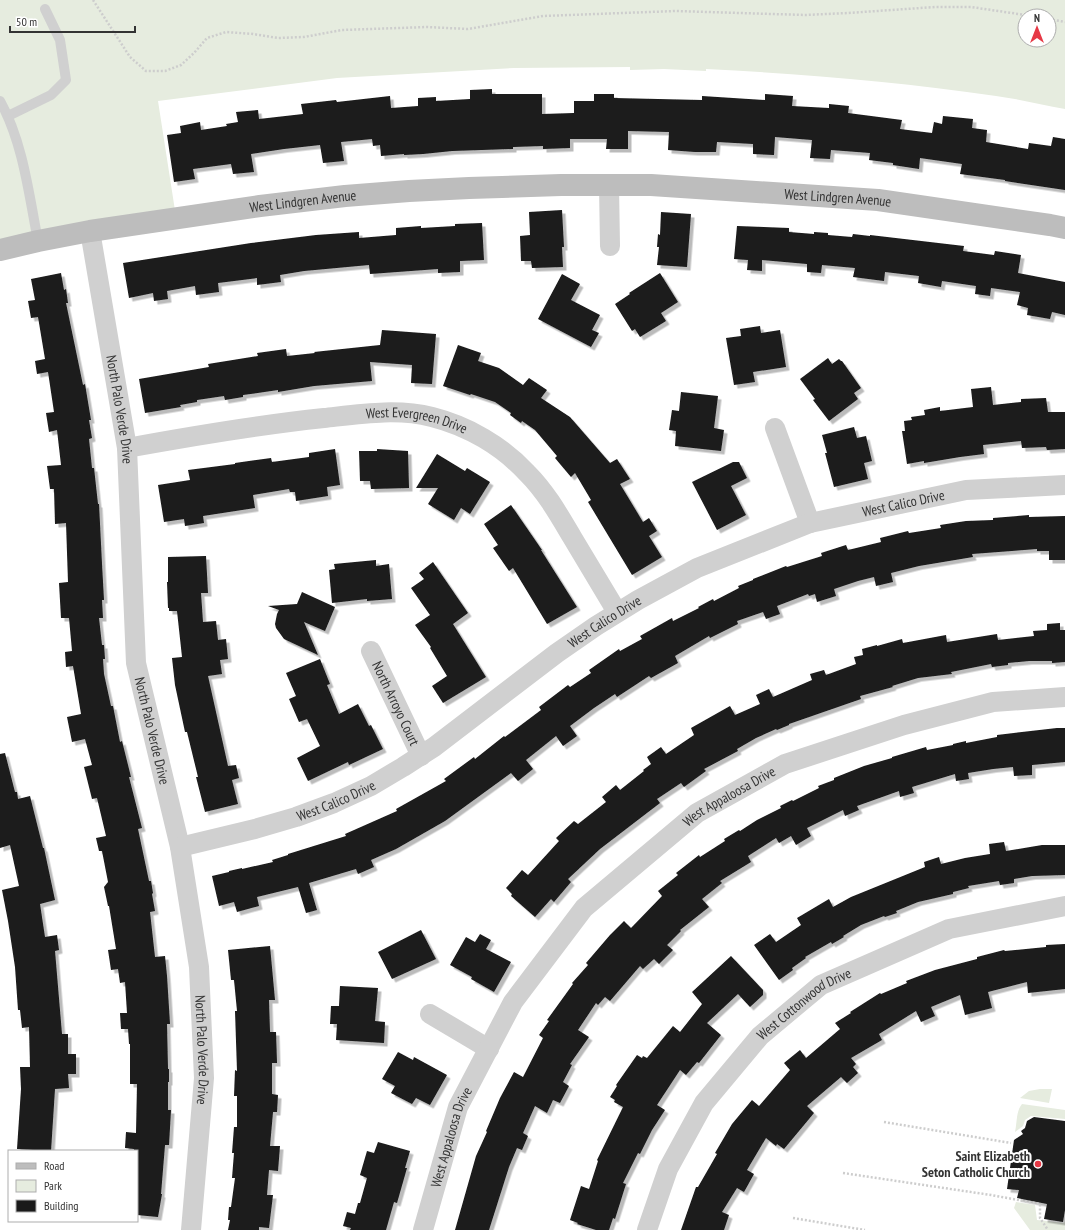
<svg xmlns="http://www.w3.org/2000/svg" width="1065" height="1230" font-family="'PT Sans Narrow',sans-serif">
  <defs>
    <filter id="shadow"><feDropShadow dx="3.5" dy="3.5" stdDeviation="0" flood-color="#0004"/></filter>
  </defs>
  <rect width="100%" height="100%" fill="#fff"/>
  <path fill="#e6ecdf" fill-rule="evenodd" d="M0,0h1065v109c-23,-4 -46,-10 -69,-13 -96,-14 -193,-22 -290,-27v2l-42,-2 -34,1v-3l-116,1 -177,10 -179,23 18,116 -176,33zM1025,16h24v24h-24z
    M1040,1089h12l-3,14 -29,-5 9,-7z
    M1022,1104l43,6v9l-34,-3 -6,4 -2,6 -8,6c2,-9 1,-21 7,-28z
    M1016,1202l19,3 2,15 27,3 1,-2v9h-35l-16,-22z"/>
  <path fill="#1a1a1a" filter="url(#shadow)" d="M492,89v5h50v20l32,-1v-12h20v-7h20v4l88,2v-4l63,4v-6l28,2 -1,10 37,2v-4l20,2 -1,7 54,7 -2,9 32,4 2,-11 8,2 1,-8 30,3 -1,9 15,2 -1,12 42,7 1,-6 22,3 2,-9 12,2v51l-60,-9v-1l-45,-6 2,-10 -42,-6 -1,11 -26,-4v-2l-24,-3 1,-7 -39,-3 -1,9 -20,-1 2,-18 -37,-3 -1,18 -21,-1v-10l-36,-2 -1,10h-21l-27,-2 1,-18 -41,-1v18h-22l1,-10h-37v9l-27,1v-3l-30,1v2l-61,2 -29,3 -19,1v-1l-23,2 -1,-11 -7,1 -1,-7 -31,3 3,19 -21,2 -3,-18 -36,4 -33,5 3,18 -21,2 -2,-10 -38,5 2,10 -21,3 -7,-47 14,-2 -1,-7 20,-4 1,8 26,-4 -1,-2 12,-2 -2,-10 22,-2 1,9 44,-5 -2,-10 35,-4 1,2 53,-6 1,12 27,-2v-8l18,-1v4l34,-2v-9z
    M562,210l2,37h-2l1,20 -31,1 -1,-7h-10l-1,-25 10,-1 -1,-23z
    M661,212l30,2 -4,53 -30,-2 2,-18h-2l1,-13 2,1z
    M482,223l2,37 -24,1v11l-22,1v-4l-68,5 -1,-9 -65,6 -24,4 1,7 -24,3v-7l-39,5 1,9 -23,3 -1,-9 -28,5 1,8 -14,2 -1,-8 -24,5 -6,-35 128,-20 65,-8 43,-3v6l37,-3v-7l25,-2v2l34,-2v-2z
    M737,226l52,2v4l25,2v-2l14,1v2l24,2 1,-3 17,2v-1l94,11 -1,5 31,4 1,-4 26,4 -3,18 47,9v33l-13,-3 -2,7 -23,-4 1,-7 -11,-3 3,-13 -29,-4 -1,8 -15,-2 1,-8 -34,-5 -1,6 -23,-4 1,-7 -34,-4 -1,9 -31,-4 2,-9 -33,-3 -1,8 -14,-1v-8l-45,-4v11l-15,-1 1,-10 -14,-1z
    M61,273l3,17 2,-1 2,14h-2l17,82 2,-1 6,36h-2l3,18 -3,1 3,29h2l4,36h1l3,60 2,36h-2l1,18h-4l3,27h2l1,14h-2l1,15 7,32h2l7,36 2,-1 9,36h-2l13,51 -4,1 11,52h2l2,12 -1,1 3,17 -5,1 5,45 10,-1 2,20 3,48h-3l1,45h1v13h-1v28h3l-2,35h-4l-4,49h1l-4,23 -21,-2v-64h-3v-2l-9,-1 1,-16 10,1 1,-49h-7v-40h-1l-1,-15h-7l-1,-16h7l-2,-31 -5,1 -2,-14 -7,1 -3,-20 8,-1 -7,-43h-1l-4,-19 4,-5 -6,-31h-3l-3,-13 10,-2 -9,-38 -5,1 -8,-32 8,-2 -7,-26 -13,3 -5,-25 14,-3 -8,-48 -7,1 -1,-15 7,-1 -3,-33h-8l-2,-35 9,-1 -2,-59 -11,1 -1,-35h-4l-3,-23 14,-1 -4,-35 -8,2 -3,-19 8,-1 -6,-40 -11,2 -2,-13 10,-2 -7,-42 -7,1 -3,-17 7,-1 -4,-21z
    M660,273l18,29 -17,11 5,8 -26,16 -5,-8 -3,2 -17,-27 15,-10 -1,-1z
    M562,274l18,10 -9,16 29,15 -8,15 7,3 -8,14 -53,-28z
    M760,326l1,7 19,-3 6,37 -33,5 2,10 -21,3 -8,-47 15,-2 -1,-7z
    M382,330l54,4 -4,50 -21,-1 1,-18 -42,-3 2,19 -58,5 -36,6v-2l-35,5v2l-18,3 -1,-4 -27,4v2l-17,3 1,2 -36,6 -6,-34 70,-12 -1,-3 50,-8 -1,-3 29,-4 1,7 28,-3 -1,-1 66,-7z
    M458,345l23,8 -3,8 21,7 24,17 6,-7 18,12 -6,8 29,19 40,46 7,-4 13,20 -10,5 23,38 6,-4 8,13 -8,5 13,21 -30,18 -44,-73 3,-2 -16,-27 -4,4 -16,-19 2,-2 -22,-26 -13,-9 -1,2 -11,-8 1,-2 -16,-11 -24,-8 -1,1 -27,-9z
    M828,358l4,6 7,-5 2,2h1l19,27 -7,5 4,6 -29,22 -16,-21 2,-1 -15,-20z
    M991,387l2,18 28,-3v-3l25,-1 2,14h17v37l-18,1 -1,-3 -24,1 -1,-7 -38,4 1,9 -24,3 -36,6v-2l-17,3 -5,-33h3l-1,-10 8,-1 -1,-3 14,-2 -1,-5 16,-3v4l33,-4 -2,-18z
    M681,392l37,4 -4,32 10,2 -3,21 -46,-5 1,-15 -7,-1 3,-20 7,1z
    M854,427l3,11 9,-2 6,25 -8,2 4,16 -34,8 -9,-34h2l-5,-18z
    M335,449l5,36 -13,2 1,9 -32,5 -1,-9h-5l-1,-3 -36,6 2,13 -52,8 1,7 -19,3 -1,-7 -20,3 -6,-37 32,-5 -2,-10 47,-6v-1l36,-5 1,4 37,-5v-4z
    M377,449l31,2 1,37 -38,1 -1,-8h-10l-1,-30h18z
    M437,454l28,17 2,-3 23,14 -20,32 -9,-6 -7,12 -26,-16 10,-16h-22z
    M733,462h6l8,16 -16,8 15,29 -29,15 -25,-48z
    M511,505l31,45h-1l36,57 -30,17 -34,-56 -4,3 -16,-23 5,-3 -14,-21z
    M1029,515v2l36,-1v44h-16v-9h-12v-2l-65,5 1,3 -54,9 -28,7 2,9 -17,4 -2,-9 -16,4 -24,8 2,7 -19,6 -2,-8 -6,2 -1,-2 -31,12 3,8 -14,5 -3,-7 -26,9 1,3 -28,14 -1,-2 -34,20 3,7 -27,15 -2,-2 -32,21 -2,-3 -21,14 -24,18 7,10 -14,10 -7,-10 -30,24 7,9 -15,12 -7,-8 -66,48 -49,28 -25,11 3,7 -16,7 -2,-5 -47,14 8,27 -11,3 -8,-26 -41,10 2,9 -22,6 -3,-10 -15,4 -7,-30 17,-4v-1l13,-3v1l31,-7 -1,-2 16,-5v-1l58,-18 -1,-2 52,-23 -1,-2 50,-28 -2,-2 30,-22 1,2 29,-23 1,1 36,-27 -2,-3 29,-22 2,2 21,-14 -2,-3 30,-21 1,2 22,-12 -2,-3 32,-18 1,3 26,-13 -1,-1 15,-8 1,2 25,-13 -1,-2 15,-6v-1l33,-13 1,1 35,-11 -1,-3 25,-8 2,5 33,-8 -1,-4 28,-7 1,2 32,-5 -1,-3 26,-4 27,-1v-2z
    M206,556l2,37h-7l2,29 13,-1 2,19 8,-1 2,20 -8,1 2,14 -14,2 20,90 8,-1 3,13 -7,2 6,24 -33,8 -9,-35h2l-11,-45h-2l-10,-47 -3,-27 10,-1 -5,-46h-8v-3h-1l-1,-26h1v-25z
    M376,560v6l13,-2 3,35 -25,2v-2l-35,4 -3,-33 6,-1 -1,-5z
    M433,562l35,51 -15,11 33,53 -43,26 -11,-17 15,-10 -17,-28 1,-1 -16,-22 15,-10 -19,-27 13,-9 -5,-6z
    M302,592l33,15 -10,24 -21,-9 14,33 -34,-16 -8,-11 -1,-4 2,-10 2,-4 -11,-4 29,-2z
    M1060,623v7h5v32l-13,1v-2h-23l-21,2v2l-16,2 -1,-3 -40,8 1,2 -34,4 -26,8 1,1 -33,9 1,3 -72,25v1l-12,5 -1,-1 -20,9 -19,11 1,2 -34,18 2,2 -22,16 -3,-4 -24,16 3,4 -60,46 -32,30 3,3 -17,20 -3,-3 -16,18 -24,-21 1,-2 -6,-6 16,-18 6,5 31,-34 -3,-3 18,-17 4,3 28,-22 -4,-5 14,-12 4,5 24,-19 -1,-1 8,-6 -4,-7 14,-10 5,7 28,-19 -3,-7 39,-22 5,9 25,-11 -4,-9 13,-6 4,8 39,-17 -2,-6 14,-4 2,5 30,-11 -2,-7 9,-2 -1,-6 15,-4v1l25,-7 1,4 43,-8 1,7 50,-8 1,6 36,-4 -1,-5 14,-1v-6z
    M320,659l10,25 -3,1 12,29 19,-10 11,22 2,-1 12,24 -34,16 -1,-3 -40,19 -11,-23 23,-12 -13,-27 -8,3 -10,-23 7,-3 -10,-23z
    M1057,728h8v34l-33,3v10l-18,1 -1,-9 -20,2 -25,4 1,6 -13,2 -1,-7 -43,13 2,6 -14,4 -1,-6 -42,15 2,4 -14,6 -2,-6 -36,18 4,8 -15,9 -5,-9 -12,7 -3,-5 -28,18 3,6 -31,19 2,2 -20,16 7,8 -29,23 1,1 -14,14 6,5 -14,14 -5,-5 -11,10 -3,-3 -30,35 -5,-4 -7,8 -2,-2 -18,27 11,7 -19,27 2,1 -9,17 6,4 -9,17 -7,-3 -6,13 -12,-7 -12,27 5,3 -6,14 -5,-2 -8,19 -20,63h-34l21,-74 11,-24 -1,-1 14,-33 14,-26 9,5 20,-39 -4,-3 10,-14 -2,-1 26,-36 -1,-1 16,-18 -2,-2 24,-28 14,-14 7,7 31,-32 -4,-5 20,-16 -2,-2 23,-18 1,2 25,-16 -1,-2 15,-9 1,1 17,-11 24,-12 -1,-2 12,-6 1,1 26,-13 -1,-2 16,-6v-2l30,-12 28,-8v-1l34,-10 1,3 26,-5v-1l13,-3v2l31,-6v-2z
    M5,753l10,39h2l1,7 12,-3 13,52h1l11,52 -15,4 5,33 12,-2 2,15 -4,1 7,83h6v20h8v20h-8l1,14 -14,1 -4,62 -34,-2 4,-60 -1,-22h10l-1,-40 -7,1 -2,-18h-2l-3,-43 -7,-46 -6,-31 17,-4 -9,-41 -10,3v-94z
    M1004,842l2,9 36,-6h23v30l-33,1 -18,3v4l-14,2 -1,-4 -31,5 1,2 -16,4v2l-35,8 -22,9 1,2 -12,4 -1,-1 -23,9 -18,11 1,1 -12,7 -1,-2 -26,15 1,1 -14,10 1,2 -14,10 -25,-35 16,-11 6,8 25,-17 -4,-7 32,-19 4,8 18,-10 74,-30 -1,-5 15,-5 2,7 24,-6 25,-4 -1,-10z
    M421,930l15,29 -44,20 -14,-27z
    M480,934l11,6 -5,9 25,13 -17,30 -23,-13 1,-2 -22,-12 16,-28 9,5z
    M1065,944v45l-37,4 -1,-11 -39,10 4,16 -27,7 -5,-20 -29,12 4,9 -14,6 -5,-11 -37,23 3,6 -31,18 5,6 -3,3 5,6 -11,10 -6,-6 -34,29 7,7 -30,36 -7,-5 -1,2 -10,-8 -19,32 7,4 -10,18 -7,-4 -15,24 7,3 -5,15h-43l15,-43h2l19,-33 -2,-1 17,-29 20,-24 7,6 31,-36 -6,-7 16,-13 6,8 34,-29 -5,-6 16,-10 -1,-1 30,-19 1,1 26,-11 -1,-2 29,-11 42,-11v-2l27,-7 1,1 41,-4v-2z
    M270,946l5,54h-6l1,32h6l1,31h-5v31l6,1 -1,17h-4l-3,34h10l-2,25 -9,-1 -2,25h6l-4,33 -10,-1v3h-31l2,-10h-2l1,-13h2l4,-29h-3l2,-25h-2l2,-26h3v-31h-3l1,-26 2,1 -2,-60h2l-3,-31h-3l-3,-30z
    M731,956l32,34v5l-13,12 -12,-13 -31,29 14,12 -22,28 -2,-1 -11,13 -6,-5 -23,35 8,5 -13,20 -12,24 -2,-1 -15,30 3,1 -11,35 -2,-1 -4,12h-13l-19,-6 1,-1 -8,-3 11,-34 8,3 9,-28 -1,-1 26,-53 -9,-5 1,-2 -5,-3 7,-11 -1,-1 21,-30 5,3 1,-2 4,2 26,-32 7,6 22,-28 -10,-12z
    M340,986l38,2 -3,33 10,1 -1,21 -48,-3 1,-16h-7l1,-18h8z
    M398,1052l15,8 1,-3 33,18 -17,30 -14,-7 -4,6 -21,-11 4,-7 -13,-7z
    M1034,1117l31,4v89l-2,12 -19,-3 3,-15 -30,-6 2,-8 -12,-1 7,-49 9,-6 -2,-3 4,-3 2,-7z
    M378,1142l32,9 -5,17h2l-10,35 -3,-1 -8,28h-36l1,-2 -8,-2 4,-14 8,2 3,-11h2l7,-25 -7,-3 7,-24 7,2z"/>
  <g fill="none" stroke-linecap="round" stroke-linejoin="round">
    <path stroke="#cdcdcd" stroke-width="2.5" stroke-dasharray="2 2" stroke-linecap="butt" d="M93,0l37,57 16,14h19l16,-6 13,-12 13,-15 19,-6 27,2 25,4 26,-1 38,-7 85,-3 41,2 75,-13 133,-5 129,4 43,-2 87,-6h36l61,9
      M1049,19l16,3
      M884,1122l127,21
      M843,1173l148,22 49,9v14l8,12
      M793,1218l72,12"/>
    <path stroke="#d0d0d0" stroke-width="10" d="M0,101c23,41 29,94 38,140
      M8,116l43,-21 15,-15 -6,-40 -15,-31"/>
    <g stroke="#d0d0d0" stroke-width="20">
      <path d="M609,185l1,61"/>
      <path id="s1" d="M90,231l37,217 9,215 44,184 19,120 5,111 -13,152"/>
      <path d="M775,428l35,95"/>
      <path id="s2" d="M127,448c65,-12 131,-23 197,-30 36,-4 73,-10 108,-1 36,9 70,29 95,56 19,19 32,42 45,64 15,25 30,50 45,75"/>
      <path id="s3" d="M371,651l50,105"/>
      <path id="s4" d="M180,847l75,-18 41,-12 38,-14 37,-17 32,-19 31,-20 123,-94 39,-27 42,-26 59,-32 113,-45 156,-33 99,-5"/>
      <path d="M430,1014l59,35"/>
      <path id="s5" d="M423,1230l35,-123 55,-105 71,-94 113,-95 88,-49 119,-39 89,-23 72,-5"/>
      <path id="s6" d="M647,1230l21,-61 36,-66 56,-67 61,-51 128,-56 116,-23"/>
    </g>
    <path stroke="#bdbdbd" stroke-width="22" id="s7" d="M0,250l38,-9 52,-10 170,-25 85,-10 64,-5 60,-3 92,-3h90l227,15 172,25 15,3"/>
  </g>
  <circle fill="#e63946" stroke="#fff" stroke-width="1.5" cx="1038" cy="1164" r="4"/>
  <g text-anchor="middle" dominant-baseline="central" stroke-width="4" stroke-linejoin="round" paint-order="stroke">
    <g font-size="14" fill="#333" stroke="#fff">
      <text stroke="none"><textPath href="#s7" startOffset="843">West Lindgren Avenue</textPath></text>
      <text stroke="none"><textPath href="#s7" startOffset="307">West Lindgren Avenue</textPath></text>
      <text stroke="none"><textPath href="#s1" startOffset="181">North Palo Verde Drive</textPath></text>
      <text stroke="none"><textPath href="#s2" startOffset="293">West Evergreen Drive</textPath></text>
      <text stroke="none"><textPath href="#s4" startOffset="811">West Calico Drive</textPath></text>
      <text stroke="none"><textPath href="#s4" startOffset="487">West Calico Drive</textPath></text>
      <text stroke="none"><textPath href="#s3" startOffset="58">North Arroyo Court</textPath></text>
      <text stroke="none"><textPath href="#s1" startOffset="505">North Palo Verde Drive</textPath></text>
      <text stroke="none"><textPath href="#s5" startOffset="548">West Appaloosa Drive</textPath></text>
      <text stroke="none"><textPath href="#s4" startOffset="163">West Calico Drive</textPath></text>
      <text stroke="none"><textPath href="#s6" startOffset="282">West Cottonwood Drive</textPath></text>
      <text stroke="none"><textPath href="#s1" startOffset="829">North Palo Verde Drive</textPath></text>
      <text stroke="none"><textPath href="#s5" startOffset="97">West Appaloosa Drive</textPath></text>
    </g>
    <g font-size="14" font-weight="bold" fill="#333" stroke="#fff" text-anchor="end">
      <text x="1030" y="1156">Saint Elizabeth<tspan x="1030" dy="16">Seton Catholic Church</tspan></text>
    </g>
  </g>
  <rect x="8" y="1150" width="130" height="72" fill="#ffffff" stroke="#adadad"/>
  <rect x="16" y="1163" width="20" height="6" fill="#bdbdbd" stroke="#adadad"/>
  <text x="44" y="1170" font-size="12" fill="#333333">Road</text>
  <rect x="16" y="1180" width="20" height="12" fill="#e6ecdf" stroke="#adadad"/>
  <text x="44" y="1190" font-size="12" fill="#333333">Park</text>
  <rect x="16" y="1200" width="20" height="12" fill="#1a1a1a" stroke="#adadad"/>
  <text x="44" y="1210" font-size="12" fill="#333333">Building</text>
  <g transform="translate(1037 28)"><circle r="19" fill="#ffffff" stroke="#adadad"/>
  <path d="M0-3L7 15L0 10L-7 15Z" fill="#e63946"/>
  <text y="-6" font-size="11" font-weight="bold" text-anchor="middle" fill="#333333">N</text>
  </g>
  <path d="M10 26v6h125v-6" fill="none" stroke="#333333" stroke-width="2"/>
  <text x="16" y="26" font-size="12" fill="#333333" stroke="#ffffff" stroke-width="3" paint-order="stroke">50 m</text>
</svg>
